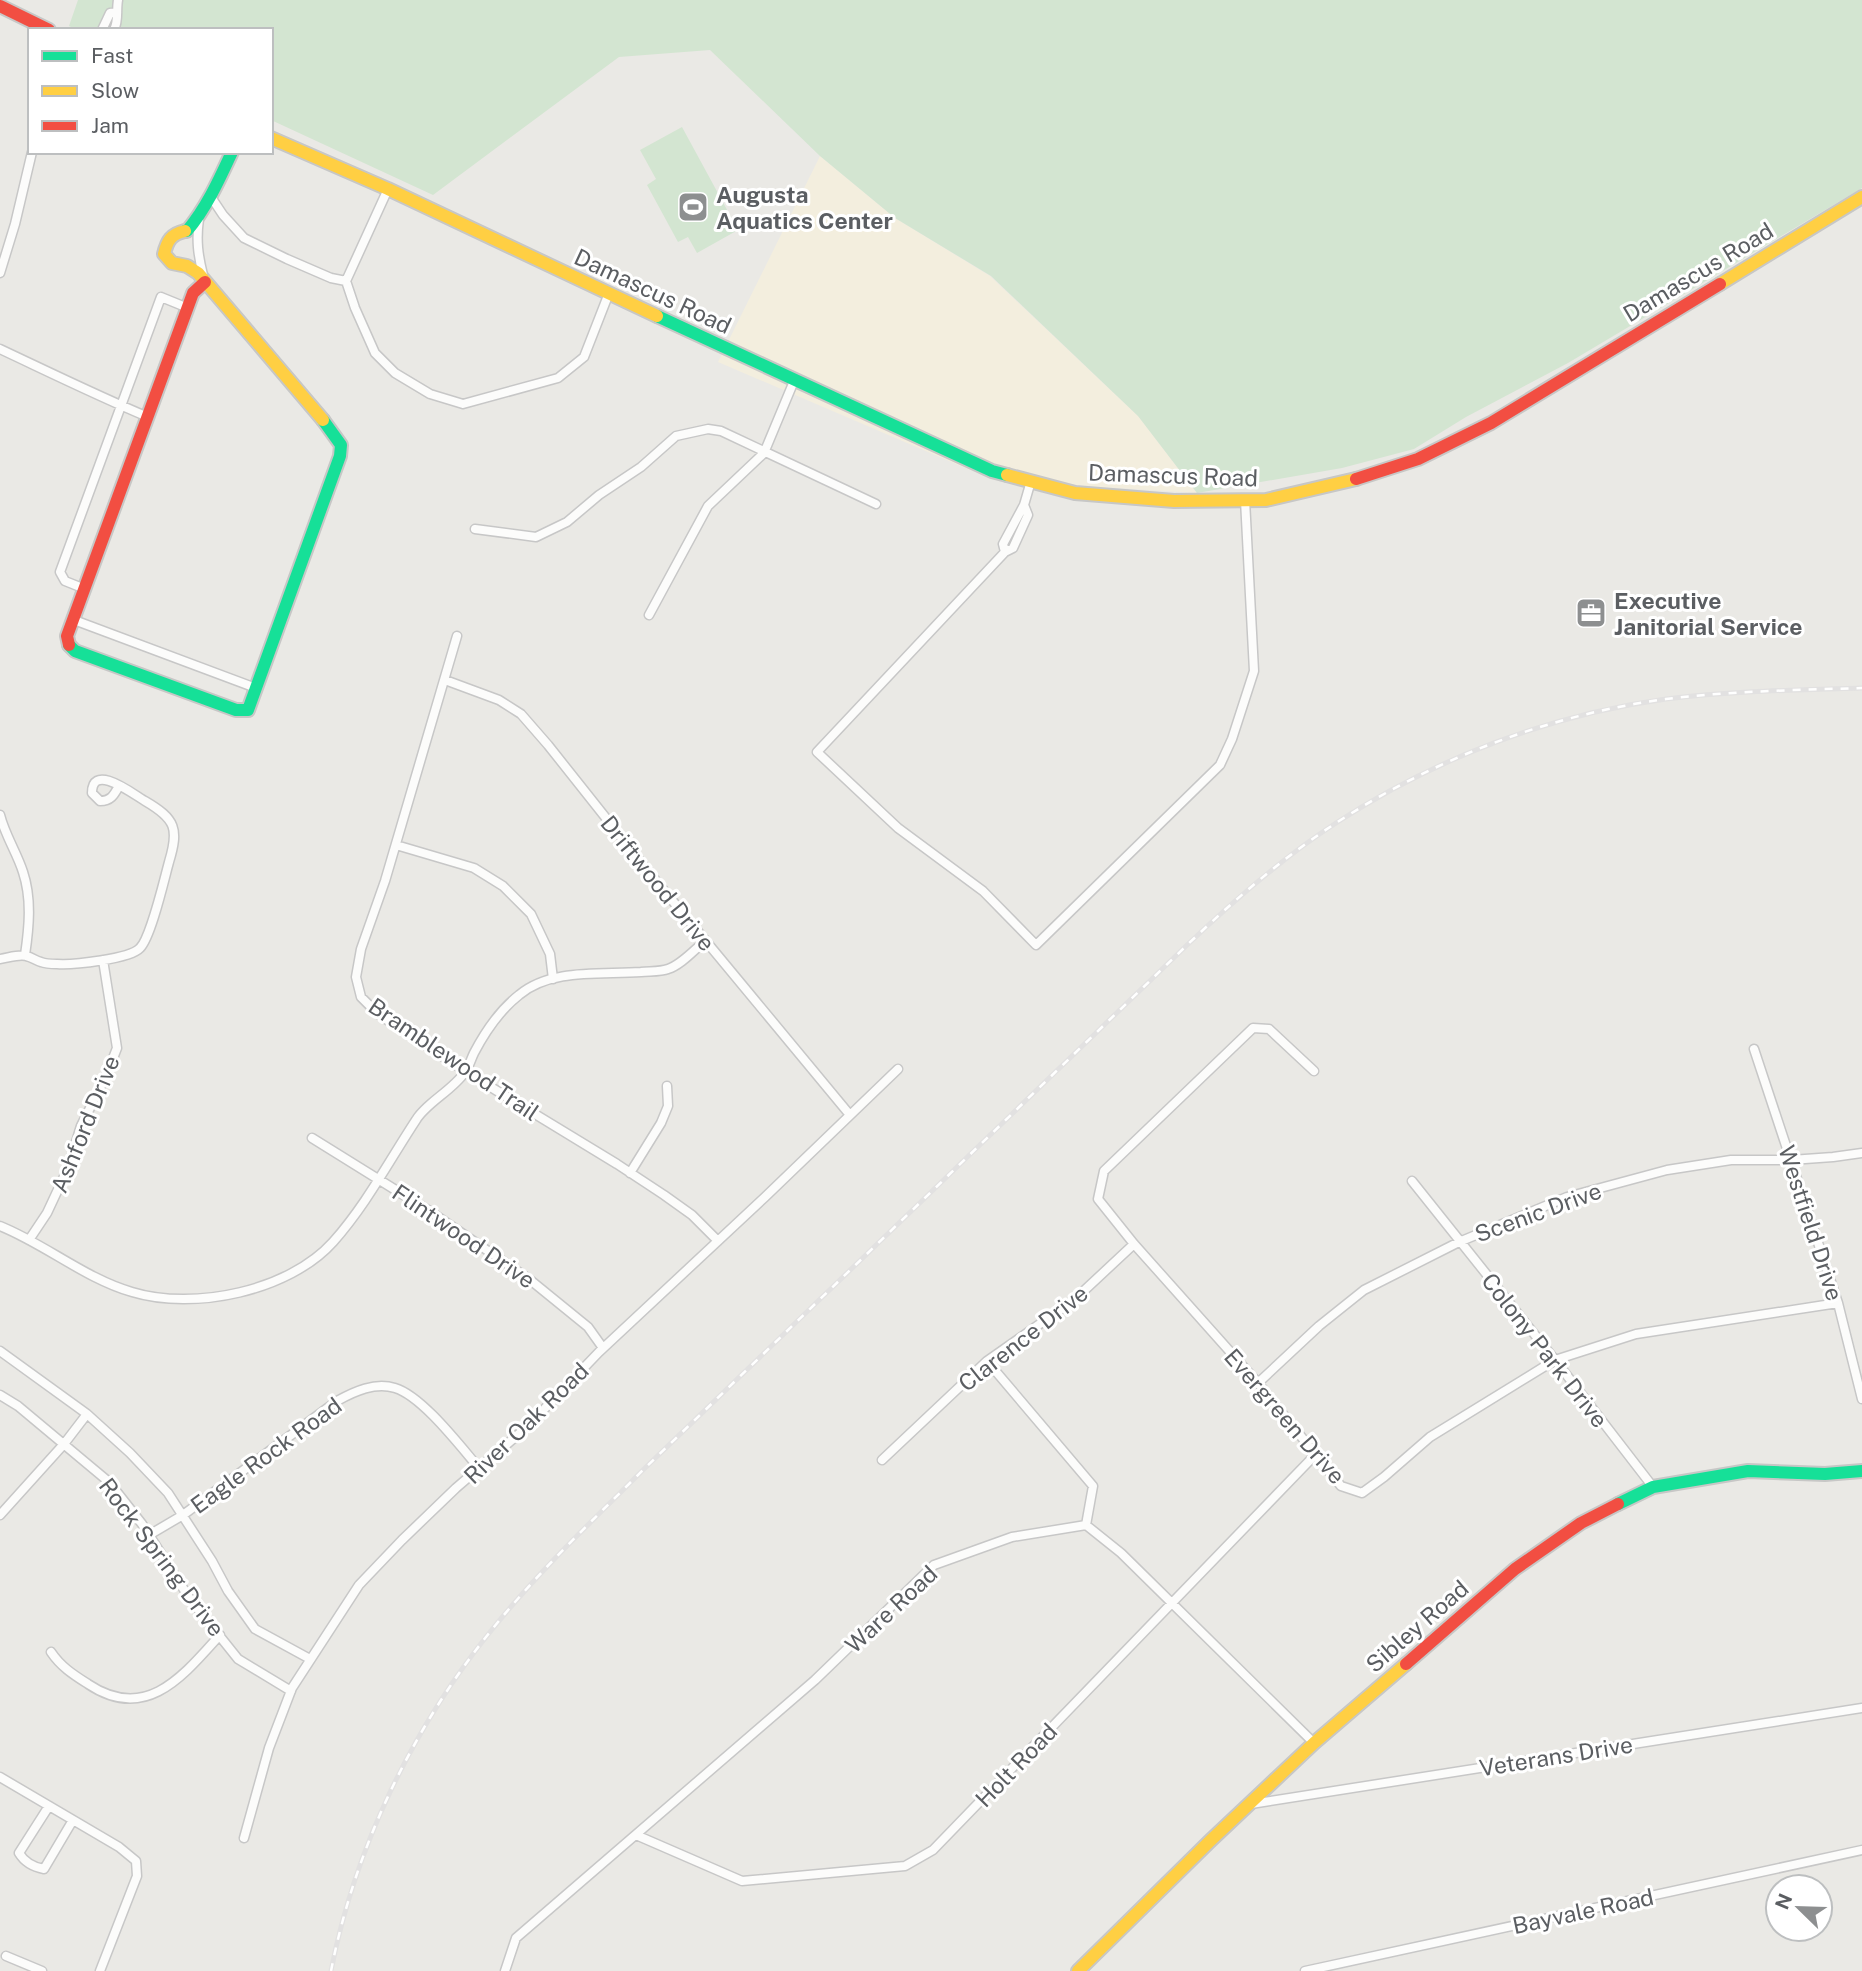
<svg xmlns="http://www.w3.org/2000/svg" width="1862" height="1971" font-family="'Public Sans',sans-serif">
  <rect width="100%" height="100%" fill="#eae9e5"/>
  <path fill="#f3eede" d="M820,156l75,62 95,58 148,140 59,77 -113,-7 -114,-16 -252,-108z"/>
  <path fill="#d3e5d1" d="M78,0h1784v188l-294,175 -102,54 -52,32 -72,19 -145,25 -59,-77 -147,-140 -96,-58 -75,-62 -110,-106 -91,7 -186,138 -162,-75v-90h-194l-8,-4z
    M682,127l56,103 -41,23 -9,-16 -10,5 -31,-57 9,-6 -16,-29z"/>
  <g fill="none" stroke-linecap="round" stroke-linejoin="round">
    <g stroke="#c7c7c7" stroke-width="11">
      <path id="street" d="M102,30l8,-17 6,-1
        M114,30c5,-10 2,-19 4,-30
        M388,189l-42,92 9,27 20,45 20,20 35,21 33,10 95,-26 26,-21 25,-64
        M211,197l12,18 21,23 43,21 44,19 15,3
        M199,219c-3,21 -1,36 4,56
        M0,273l15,-49 17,-72
        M0,349c49,23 98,47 148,68
        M1024,505l4,10 -15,33 -8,4 -2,-8 21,-39 7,-24
        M475,529l61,8 31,-15 32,-27 42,-28 35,-31 32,-7 13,2 155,73
        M1005,552l-188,200 81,76 85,63 53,54 184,-180 12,-26 22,-68 -9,-171
        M85,589l-20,-8 -5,-9 101,-275 27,11
        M649,615l59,-109 56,-53 30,-72
        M74,620l182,68
        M457,636l-72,245 -24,68 -5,28 5,20 17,17 88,58 151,92 47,31 28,20 26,26
        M445,680l54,20 22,14 27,31 104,131 198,239
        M0,815c5,20 17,38 23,57 9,27 6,56 2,83
        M396,845l78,23 29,18 28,28 19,40 3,25
        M0,959c8,-1 19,-5 26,-3 6,1 10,5 15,6 5,2 11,2 16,2 16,1 73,-5 83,-16 11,-11 24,-68 29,-86 10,-33 7,-43 -24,-61 -12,-7 -53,-39 -53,-8l8,8c11,0 14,-6 19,-15
        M1754,1049l84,254 24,96
        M1314,1071l-45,-42 -16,-1 -149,143 -6,28 36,45 124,139 83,103 21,7 22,-16 46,-40 125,-77 81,-26 202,-31
        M312,1138l119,74 98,67 59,48 15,21
        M630,1173l31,-50 7,-17 -1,-20
        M1412,1181l143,179 98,127
        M0,1226c45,18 86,53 132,66 62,19 157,-1 201,-50 33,-37 56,-81 83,-122 10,-17 37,-30 49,-48 4,-5 6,-13 9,-19 11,-21 26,-43 45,-58 32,-27 83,-20 122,-23 8,-1 19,0 27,-3 13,-4 26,-19 37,-28
        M29,1240l18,-27 21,-45 13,-42 26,-52 10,-26 -14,-88
        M0,1351l87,63 43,39 38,40 44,68 16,30 27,38 55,30
        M987,1361l106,125 -7,39
        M1258,1383l61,-57 45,-36 95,-48 108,-45 100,-27 64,-10h60l42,-3 29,-4
        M0,1395l18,11 91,76 33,42 48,75 48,60 53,32
        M882,1460l105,-99 87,-61 60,-56
        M0,1515l64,-71 23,-30
        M149,1535l34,-20 154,-114c18,-10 38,-19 58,-13 27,8 65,58 84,80
        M51,1652c10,15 23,23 37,32 58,39 95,-8 132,-49
        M0,1777l119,70 17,14 1,15 -37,95
        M1251,1804l611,-96
        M49,1806l-30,47c6,10 14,14 25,16l29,-49
        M636,1835l106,46 163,-15 28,-16 382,-395
        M244,1838l25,-90 23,-60 67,-103 43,-45 54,-52 72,-62 71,-74 166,-155 133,-128
        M6,1956l36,15
        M505,1971l11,-33 299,-258 119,-115 78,-28 74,-12 35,28 193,190
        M1305,1971l557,-121"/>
    </g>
    <g stroke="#c7c7c6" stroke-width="16">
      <path id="fast" d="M185,231h2c20,-24 32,-51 45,-79
        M657,316l335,155 15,4
        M69,645l6,6 161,59h12l92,-254 1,-11 -18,-25
        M1618,1504l35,-17 95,-16 77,3 37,-3"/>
    </g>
    <g stroke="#c7c7c6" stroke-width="16">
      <path id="slow" d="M271,138l117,51 269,127
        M185,231c-14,3 -18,10 -21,23l8,9 15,3 11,7 125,147
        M1720,284l142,-87
        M1007,475l68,18 99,8 92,-1 90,-21
        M1078,1971l132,-130 104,-98 92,-79"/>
    </g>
    <g stroke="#c7c7c6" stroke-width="16">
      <path id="jam" d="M0,6l49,24
        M1356,479l62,-20 73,-36 229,-139
        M69,645l-2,-9 126,-343 12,-11
        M1406,1664l109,-95 66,-46 37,-19"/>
    </g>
    <use href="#street" stroke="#fcfcfb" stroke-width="8"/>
    <use href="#fast" stroke="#16e098" stroke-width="12"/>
    <use href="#slow" stroke="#ffcf43" stroke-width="12"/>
    <use href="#jam" stroke="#f24e42" stroke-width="12"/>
    <g stroke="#e2e1e1" stroke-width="5">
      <path id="rail" d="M331,1971c24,-123 81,-242 159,-339 47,-59 101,-110 154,-163l541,-522c47,-45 97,-89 151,-124 100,-65 213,-108 330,-124 65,-8 131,-9 196,-11"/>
    </g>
    <use href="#rail" stroke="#fff" stroke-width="2.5" stroke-dasharray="8" stroke-linecap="butt"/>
  </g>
  <defs>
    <g id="stadium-square" transform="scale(1.575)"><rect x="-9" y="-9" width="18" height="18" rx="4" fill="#8d8f90" stroke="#fff"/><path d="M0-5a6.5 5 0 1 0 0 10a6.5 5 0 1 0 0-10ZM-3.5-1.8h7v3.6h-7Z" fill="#fff"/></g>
    <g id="office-square" transform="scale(1.575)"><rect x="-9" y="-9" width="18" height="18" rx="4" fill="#8d8f90" stroke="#fff"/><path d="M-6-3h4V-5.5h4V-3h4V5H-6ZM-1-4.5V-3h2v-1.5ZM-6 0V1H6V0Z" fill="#fff"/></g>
  </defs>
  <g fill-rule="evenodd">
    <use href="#stadium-square" x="693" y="207"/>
    <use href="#office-square" x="1591" y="613"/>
  </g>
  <g text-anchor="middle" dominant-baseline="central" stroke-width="6" stroke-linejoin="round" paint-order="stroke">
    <g font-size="23" font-weight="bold" fill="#5b5e62" stroke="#fff" text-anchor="start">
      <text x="716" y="194">Augusta<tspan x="716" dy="26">Aquatics Center</tspan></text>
      <text x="1614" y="600">Executive<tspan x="1614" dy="26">Janitorial Service</tspan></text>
    </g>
    <g font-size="23" fill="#5b5e62" stroke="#fff">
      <text transform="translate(1698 272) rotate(-31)">Damascus Road</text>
      <text transform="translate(653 291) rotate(25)">Damascus Road</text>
      <text transform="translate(1173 475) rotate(2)">Damascus Road</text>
      <text transform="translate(658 883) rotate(51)">Driftwood Drive</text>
      <text transform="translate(454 1059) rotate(34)">Bramblewood Trail</text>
      <text transform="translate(85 1124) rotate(-68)">Ashford Drive</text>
      <text transform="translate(1538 1212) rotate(-20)">Scenic Drive</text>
      <text transform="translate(1811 1223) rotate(72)">Westfield Drive</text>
      <text transform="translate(464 1236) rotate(34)">Flintwood Drive</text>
      <text transform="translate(1023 1338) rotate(-38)">Clarence Drive</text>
      <text transform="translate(1545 1350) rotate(52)">Colony Park Drive</text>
      <text transform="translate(1285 1416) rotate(49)">Evergreen Drive</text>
      <text transform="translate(526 1423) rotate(-44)">River Oak Road</text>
      <text transform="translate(266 1455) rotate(-36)">Eagle Rock Road</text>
      <text transform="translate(162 1557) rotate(53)">Rock Spring Drive</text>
      <text transform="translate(891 1609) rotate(-43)">Ware Road</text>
      <text transform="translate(1417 1626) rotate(-41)">Sibley Road</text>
      <text transform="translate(1556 1756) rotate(-9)">Veterans Drive</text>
      <text transform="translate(1016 1765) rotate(-46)">Holt Road</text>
      <text transform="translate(1583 1911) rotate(-12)">Bayvale Road</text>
    </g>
  </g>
  <rect x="28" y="28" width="245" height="126" fill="#ffffff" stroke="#bdbfc0" stroke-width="2"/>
  <rect x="42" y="51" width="35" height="10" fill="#16e098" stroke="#bdbfc0" stroke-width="2"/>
  <text x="91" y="63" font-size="21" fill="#5b5e62">Fast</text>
  <rect x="42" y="86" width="35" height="10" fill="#ffcf43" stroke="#bdbfc0" stroke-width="2"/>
  <text x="91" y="98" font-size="21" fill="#5b5e62">Slow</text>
  <rect x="42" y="121" width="35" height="10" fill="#f24e42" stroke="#bdbfc0" stroke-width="2"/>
  <text x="91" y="133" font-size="21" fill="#5b5e62">Jam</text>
  <g transform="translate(1799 1908) rotate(293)"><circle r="33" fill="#ffffff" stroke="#bdbfc0" stroke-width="2"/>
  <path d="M0-5L12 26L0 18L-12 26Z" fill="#8d8f90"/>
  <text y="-10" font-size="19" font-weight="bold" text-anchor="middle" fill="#5b5e62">N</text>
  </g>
</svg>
